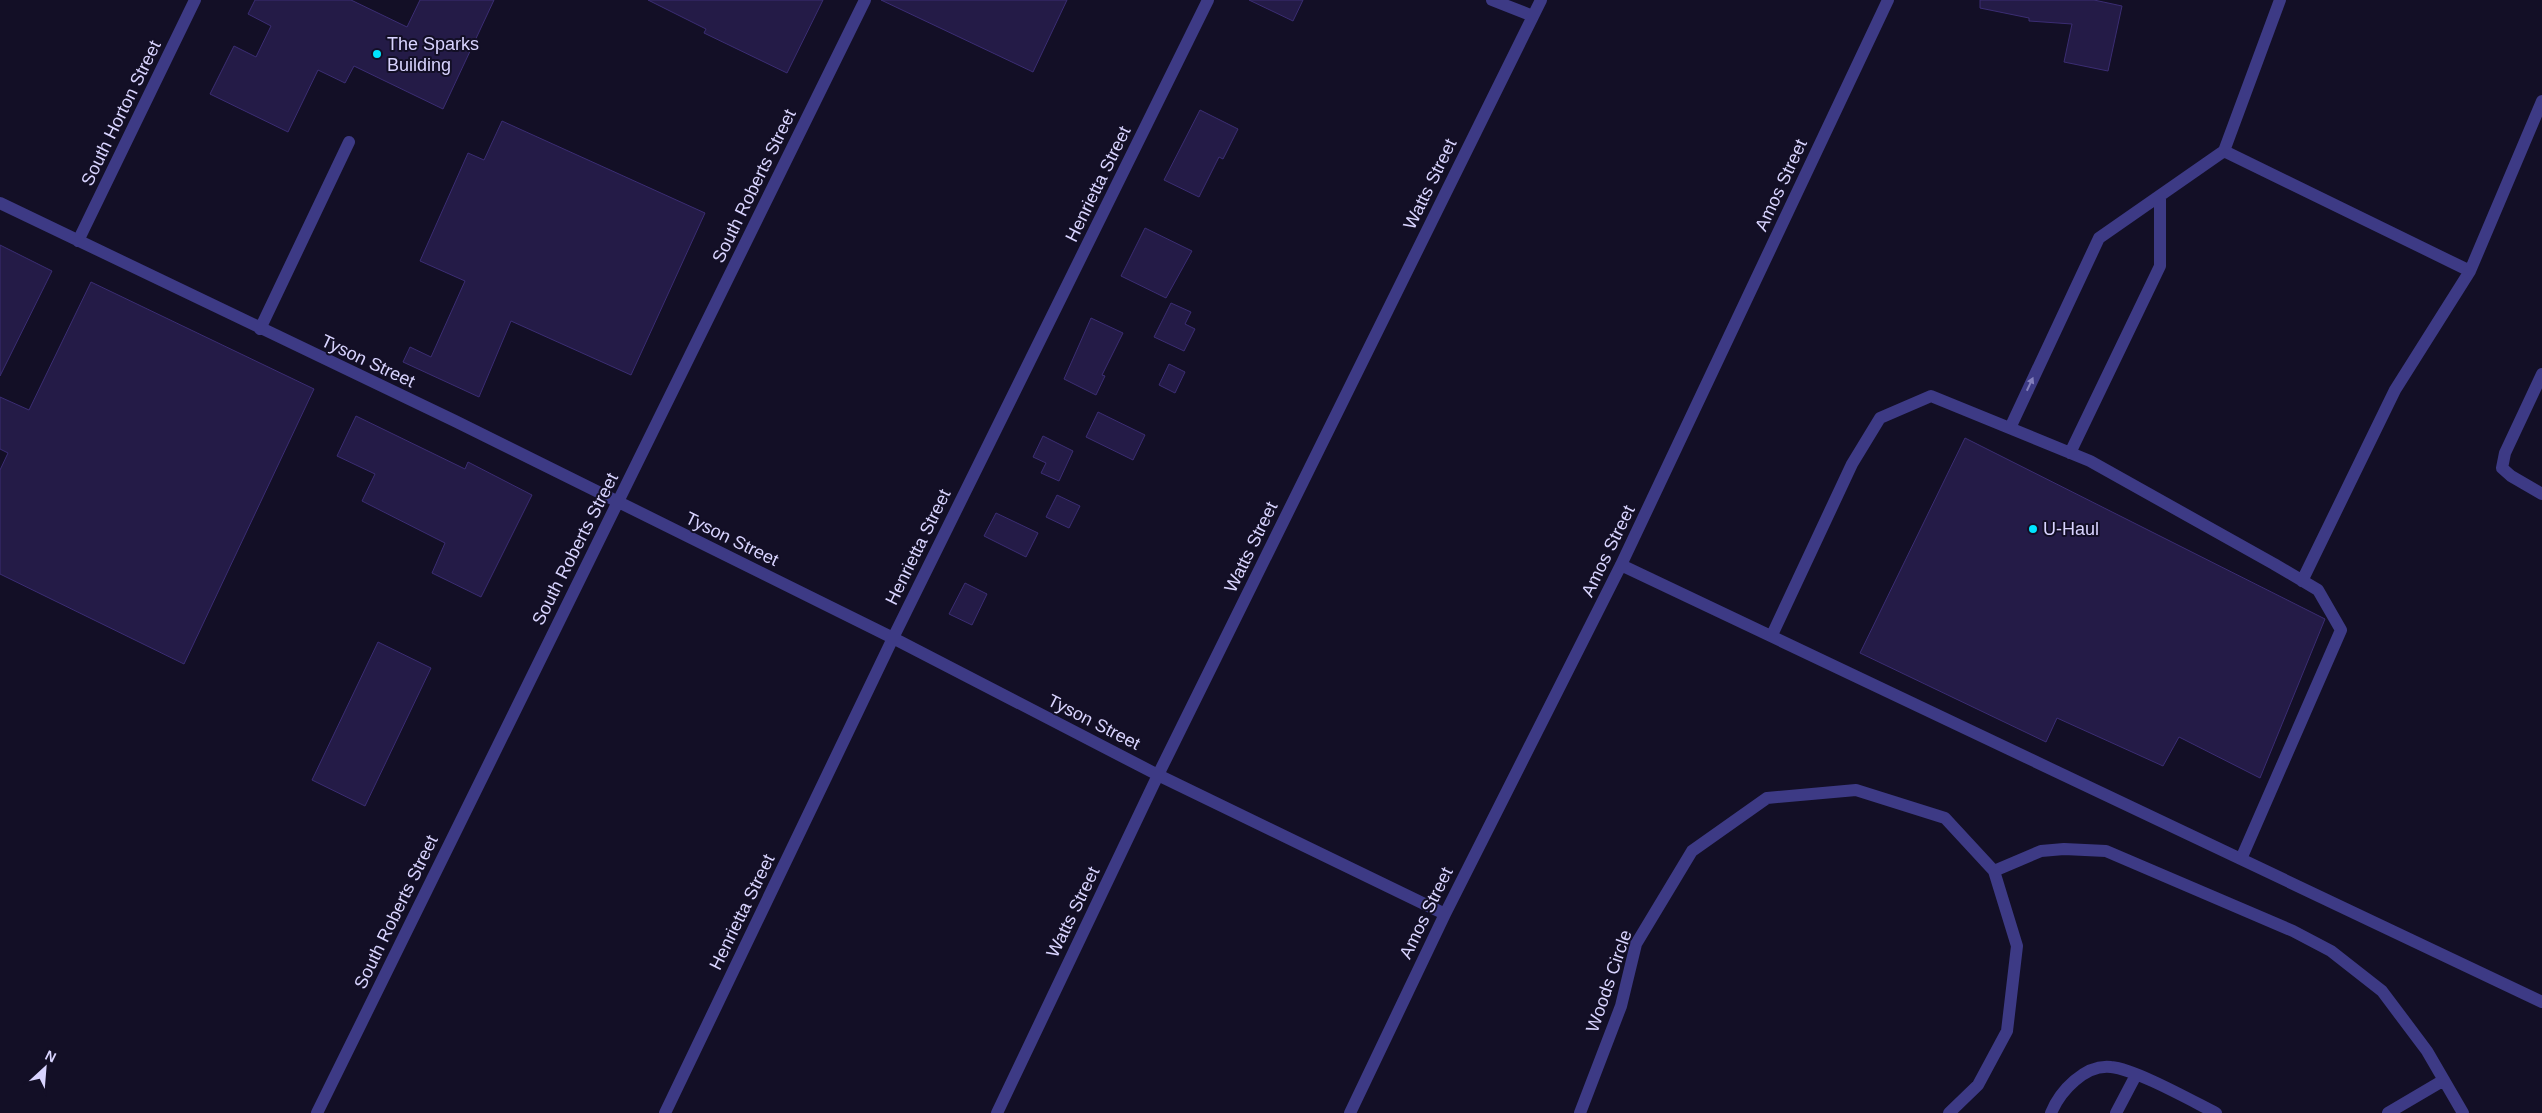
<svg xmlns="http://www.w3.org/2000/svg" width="2542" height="1113" font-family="Helvetica,sans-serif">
  <rect width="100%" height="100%" fill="#130f26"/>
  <path fill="#241b47" stroke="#3b2d73" d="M255,0h96l56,27 13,-27h74l-51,109 -89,-43 -9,17 -27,-13 -30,62 -78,-38 24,-48 22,11 15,-31 -23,-12z
    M648,0h175l-36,73 -83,-40 2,-4z
    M881,0h186l-34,72z
    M1249,0h54l-10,21z
    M1980,0h114l28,6 -14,65 -44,-9 8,-38 -43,-3v-3l-49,-10z
    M1200,110l38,19 -15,30 -4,-2 -20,40 -35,-17z
    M502,121l203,92 -74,162 -120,-54 -32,76 -76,-35 7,-15 21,10 34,-76 -45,-20 48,-108 16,7z
    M1145,228l47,23 -26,47 -45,-22z
    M0,245l52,26 -52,105z
    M91,282l223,107 -130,275 -184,-90v-104l8,-17 -8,-4v-52l29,13z
    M1171,303l20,9 -6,12 10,5 -11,22 -30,-14z
    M1091,318l32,15 -21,42 3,1 -9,19 -32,-16z
    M1169,364l16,8 -10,21 -16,-8z
    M1098,412l47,23 -12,25 -47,-23z
    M356,416l109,53 3,-7 64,33 -51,102 -49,-24 13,-30 -83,-42 13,-27 -38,-18z
    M1043,436l30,15 -14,30 -18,-8 5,-10 -13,-6z
    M1965,438l360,181 -65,159 -81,-41 -16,29 -106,-48 -11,24 -186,-89z
    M1057,495l23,11 -11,22 -23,-11z
    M996,513l42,20 -12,24 -42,-21z
    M965,583l22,11 -15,31 -23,-11z
    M378,642l53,26 -66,138 -53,-26z"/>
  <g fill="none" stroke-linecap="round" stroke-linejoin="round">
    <path stroke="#3d3a85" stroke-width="12" d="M1492,0l41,16
      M2280,0l-56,151 246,120 72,-170
      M0,203l455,218 438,217 265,137 287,139
      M78,241l117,-241
      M260,329l89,-187
      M2542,374l-37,79 -3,15 9,8 31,18
      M2010,428l89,-190 125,-87
      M2070,453l90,-187v-70
      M1621,565l921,437
      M2302,581l93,-191 75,-119
      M1772,635l80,-171 28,-46 51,-22 159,65 184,103 44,26 23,40 -100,229
      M1994,871l47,-20 23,-2 42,2 187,80 38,20 51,40 45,60 36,62
      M317,1113l548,-1113
      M665,1113l228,-475 315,-638
      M997,1113l161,-338 383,-775
      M1350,1113l95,-199 176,-349 267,-565
      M1580,1113l41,-107 15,-62 56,-93 75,-53 89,-8 89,28 49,53 23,75 -10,85 -29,54 -29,28
      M2051,1113c9,-22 34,-49 60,-46 24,2 81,34 105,46
      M2116,1113l20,-38
      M2388,1113l56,-33"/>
  </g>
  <defs><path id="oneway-solid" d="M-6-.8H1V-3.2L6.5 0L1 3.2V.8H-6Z" transform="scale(1.25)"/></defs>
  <use fill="#837fbc" href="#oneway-solid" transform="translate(2030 384) rotate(-65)"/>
  <g fill="#00e5ff" stroke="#130f26" stroke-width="2">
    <circle cx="377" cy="54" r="5"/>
    <circle cx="2033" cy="529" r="5"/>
  </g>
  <g text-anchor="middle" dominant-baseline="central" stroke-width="4" stroke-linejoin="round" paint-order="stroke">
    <g font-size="18" fill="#d9d4ff" stroke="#130f26" text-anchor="start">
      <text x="387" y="44">The Sparks<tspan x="387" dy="21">Building</tspan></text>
      <text x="2043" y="529">U-Haul</text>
    </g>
    <g font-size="18" fill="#d9d4ff" stroke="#130f26">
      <text transform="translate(121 113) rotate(-64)">South Horton Street</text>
      <text transform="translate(1098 184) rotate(-64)">Henrietta Street</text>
      <text transform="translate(1430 184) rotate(-64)">Watts Street</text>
      <text transform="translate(1781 185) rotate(-65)">Amos Street</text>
      <text transform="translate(754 186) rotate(-64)">South Roberts Street</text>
      <text transform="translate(368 361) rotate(25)">Tyson Street</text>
      <text transform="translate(732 539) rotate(26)">Tyson Street</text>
      <text transform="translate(918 547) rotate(-64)">Henrietta Street</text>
      <text transform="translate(1251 547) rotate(-64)">Watts Street</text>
      <text transform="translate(575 549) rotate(-63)">South Roberts Street</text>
      <text transform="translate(1608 551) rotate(-64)">Amos Street</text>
      <text transform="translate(1094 722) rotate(27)">Tyson Street</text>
      <text transform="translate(396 912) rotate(-64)">South Roberts Street</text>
      <text transform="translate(742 912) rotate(-64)">Henrietta Street</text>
      <text transform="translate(1073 912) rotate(-64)">Watts Street</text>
      <text transform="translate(1426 913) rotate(-64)">Amos Street</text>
      <text transform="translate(1609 981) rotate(-71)">Woods Circle</text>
    </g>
  </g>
  <g transform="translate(45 1068) rotate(26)" stroke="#130f26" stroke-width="4" paint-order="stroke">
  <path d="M0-4L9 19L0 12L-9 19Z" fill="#d9d4ff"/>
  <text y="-8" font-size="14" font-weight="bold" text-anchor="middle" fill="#d9d4ff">N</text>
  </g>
</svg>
